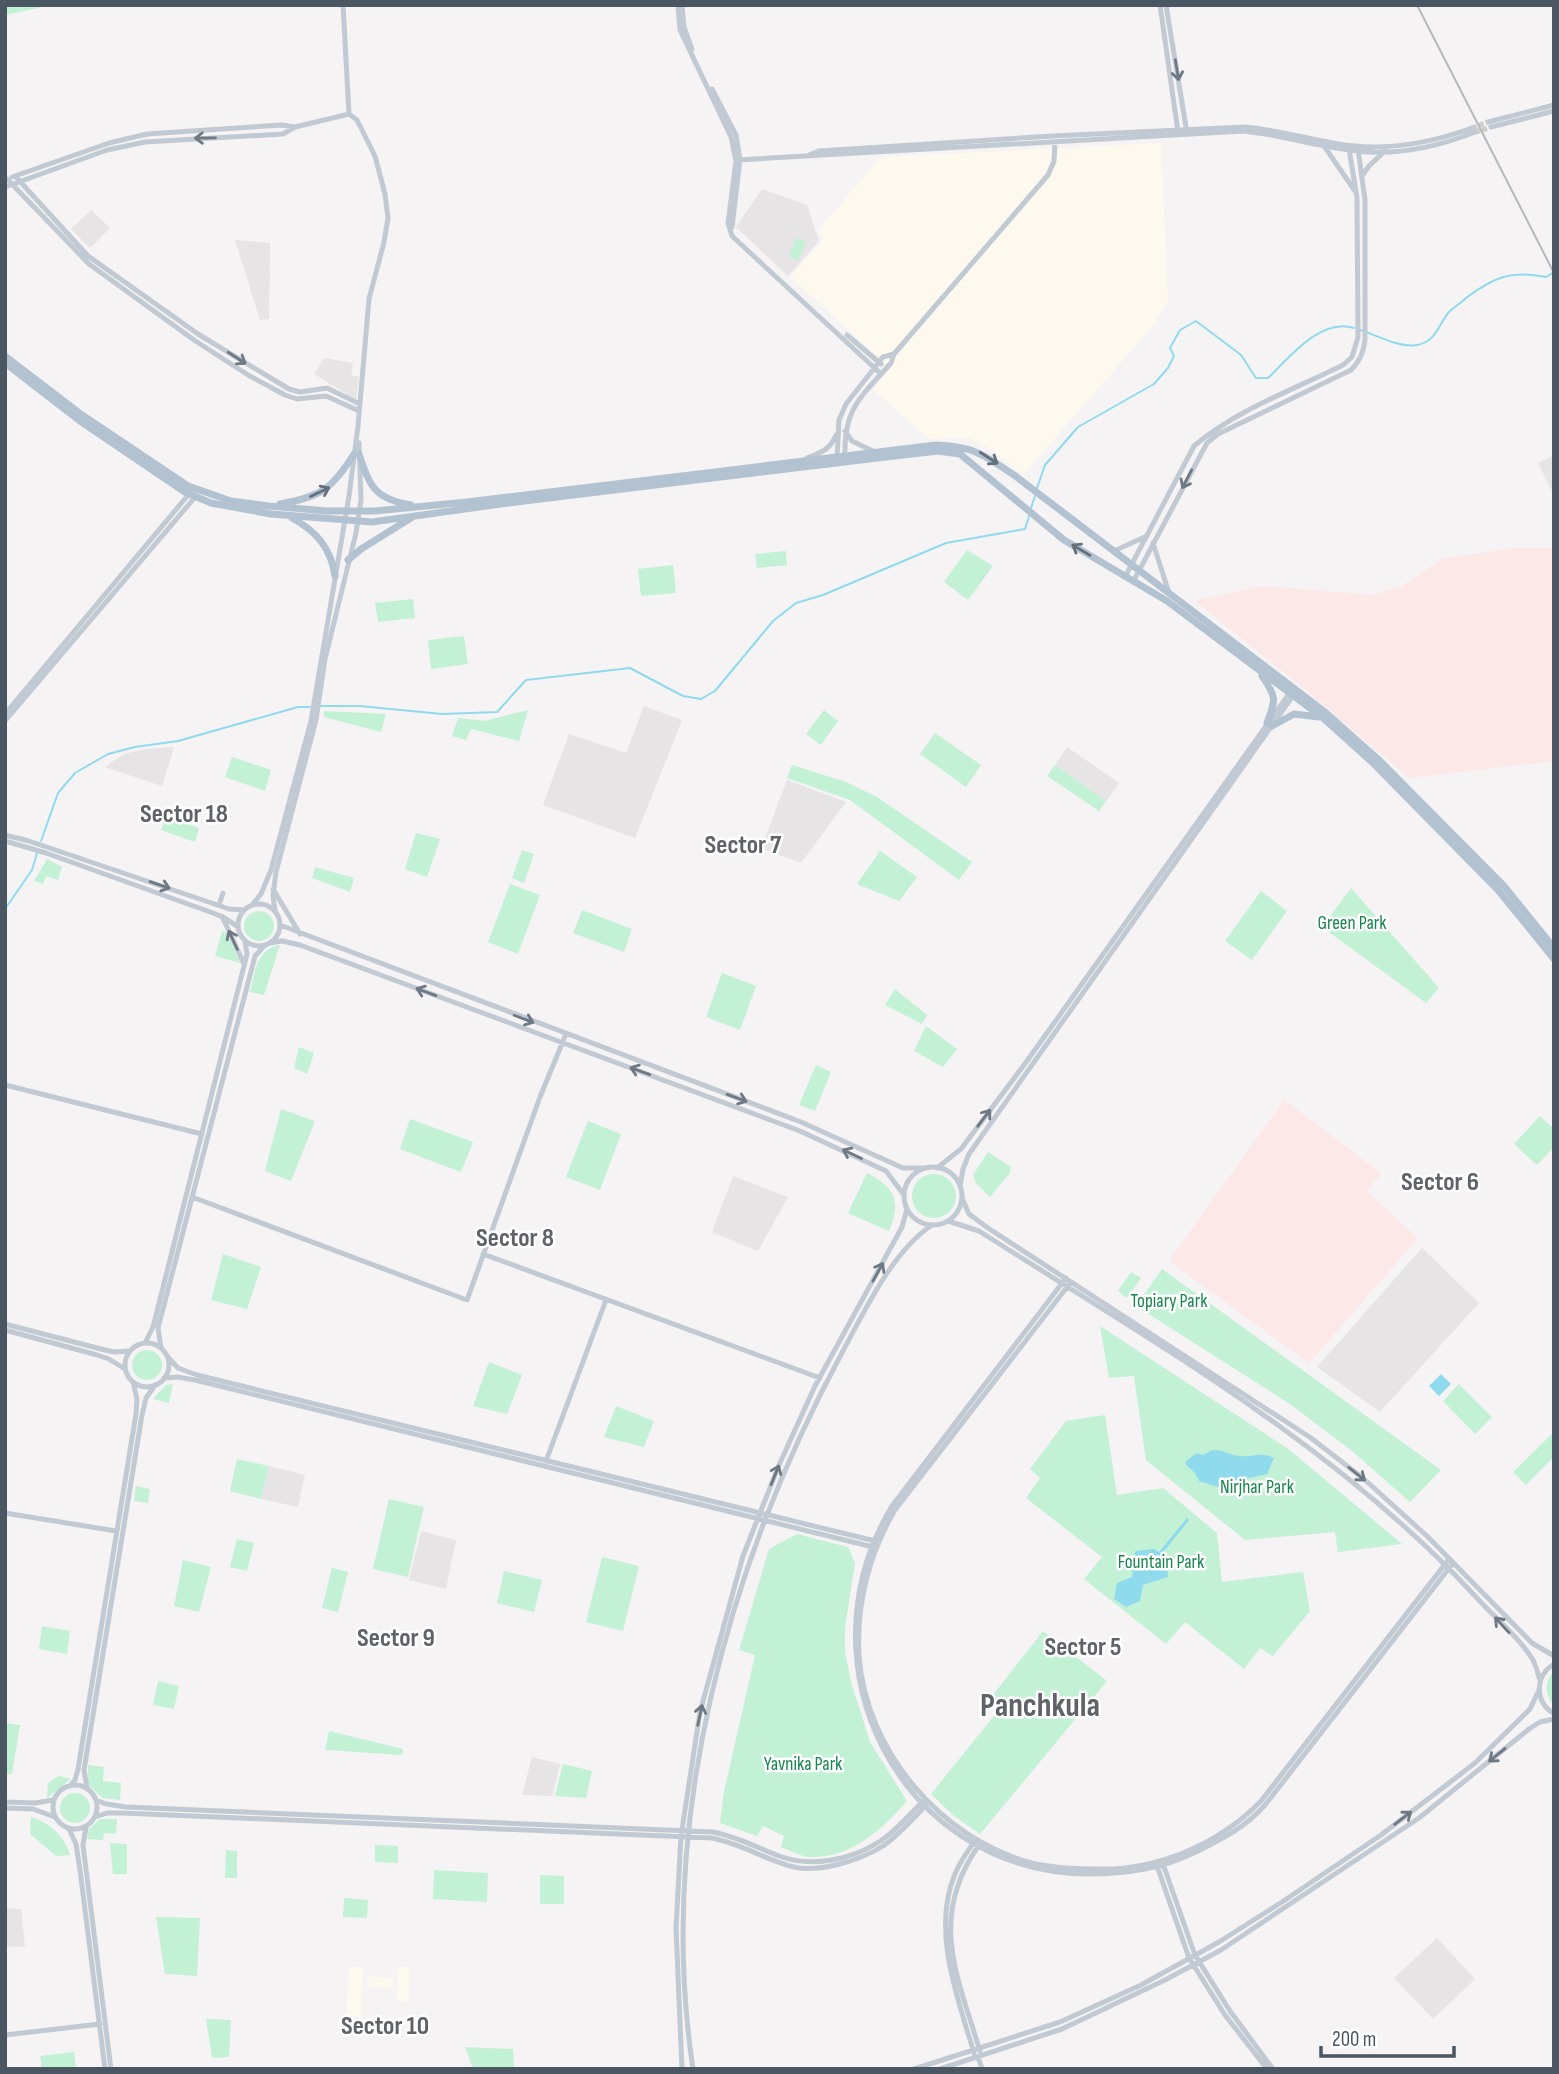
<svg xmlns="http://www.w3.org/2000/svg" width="1559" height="2074" font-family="'Sofia Sans Condensed',sans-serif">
  <rect width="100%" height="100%" fill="#f5f3f3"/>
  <path fill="#fdf9ef" d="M1161,143l7,158 -15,25 -130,149 -32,-26 -22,-11 -40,1 -56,-49 17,-22 -100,-91 34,-39 -7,-7 64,-74z
    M349,1967h14l-2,50 -15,-1z
    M398,1967h12l-1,35 -12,-1z
    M367,1976l27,2 -1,11 -26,-2z"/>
  <path fill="#e6e4e5" d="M762,189l45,16 12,36 -31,35 -52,-49z
    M91,210l19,18 -20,20 -19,-19z
    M235,240l35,3 -1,76 -9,1z
    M324,358l29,5 -2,12 8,2 -3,23 -42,-26z
    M1554,455v40l-16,-32z
    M644,706l38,14 -47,118 -92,-33 26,-71 57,19z
    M174,747l-12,39 -57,-19 19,-13 22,-5z
    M1067,747l52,36 -13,18 -51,-36z
    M787,780l59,22 -45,61 -40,-15z
    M733,1176l55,21 -30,54 -46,-19z
    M1422,1248l57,55 -99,109 -63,-45z
    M269,1466l36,9 -7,32 -37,-8z
    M421,1531l35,9 -10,49 -37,-9z
    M532,1757l28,7 -8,32 -30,-1z
    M5,1908l16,1 4,38 -20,-1z
    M1437,1938l38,41 -42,40 -39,-41z"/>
  <path fill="#fce8e6" d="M1514,548h40v213l-145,17 -102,-87 -112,-90 67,-15 110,9 28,-8 42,-28z
    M1284,1100l97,73 -14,19 51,46 -109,125 -140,-102z"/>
  <path fill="#c3f1d5" d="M5,5h34v3l-34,7z
    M796,238l10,3 -7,19 -10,-3z
    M967,550l26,16 -25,34 -24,-18z
    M786,551l1,14 -30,3 -2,-14z
    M673,565l3,28 -35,3 -3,-27z
    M413,599l2,19 -37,4 -3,-19z
    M464,636l4,28 -37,5 -3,-29z
    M528,710l-9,31 -48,-12 -5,11 -14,-4 6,-18 26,3z
    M824,710l14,11 -17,24 -15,-11z
    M324,711l62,3 -5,18 -57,-15z
    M935,733l46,32 -15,22 -46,-33z
    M232,757l39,13 -6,21 -40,-14z
    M792,765l54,17 31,15 95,65 -13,18 -109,-80 -63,-22z
    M1055,765l51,36 -7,10 -52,-35z
    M166,817l33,11 -4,14 -34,-12z
    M416,833l24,6 -13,38 -22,-8z
    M522,850l12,4 -10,29 -12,-5z
    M880,851l37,26 -18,24 -42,-17z
    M47,859l15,8 -4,13 -12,-4 -3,8 -9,-3z
    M315,867l39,11 -4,14 -38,-14z
    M510,884l30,11 -22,59 -30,-12z
    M1351,888l88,100 -13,15 -104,-76z
    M1261,891l26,20 -35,49 -27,-19z
    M582,910l50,19 -8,23 -51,-19z
    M244 926a15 15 0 1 1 30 0a15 15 0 1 1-30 0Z
    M222,931l5,2 13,30 -25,-7z
    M280,945l-16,50 -14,-3c5,-19 6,-43 30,-47z
    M722,973l34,13 -16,44 -34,-13z
    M895,989l32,26 -5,9 -37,-19z
    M926,1026l31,23 -14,18 -29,-16z
    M299,1047l15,6 -7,21 -13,-6z
    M816,1065l15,7 -16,39 -16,-6z
    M281,1109l34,12 -24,60 -26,-10z
    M1540,1116l14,13v18l-17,18 -23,-21z
    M410,1119l63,23 -12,30 -61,-23z
    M588,1121l33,13 -21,56 -34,-13z
    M988,1152l23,15 -1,6 -20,24 -14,-14 -3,-8z
    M867,1173c27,14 35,28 22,58l-41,-18z
    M912 1196a22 22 0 1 1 44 0a22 22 0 1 1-44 0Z
    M223,1254l38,13 -14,42 -36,-9z
    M1162,1269l279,201 -31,32 -58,-51 -62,-47 -154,-98z
    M1131,1272l10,6 -14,20 -9,-7z
    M1100,1326l187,122 115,96 -64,8 -3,-20 -90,8 -99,-80 -12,-84 -25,2z
    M132 1365a15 15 0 1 1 30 0a15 15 0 1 1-30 0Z
    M489,1362l33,13 -15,39 -34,-8z
    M173,1384l-4,19 -16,-4 13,-14z
    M1459,1384l33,33 -17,17 -32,-33z
    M616,1406l38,15 -10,26 -40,-10z
    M1105,1415l12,80 46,-7 54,45 5,49 81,-10 7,39 -37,45 -13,-8 -16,21 -59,-47 -19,22 -82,-65 18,-22 -76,-59 14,-20 -10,-9 36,-48z
    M1554,1432v25l-28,28 -13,-13z
    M237,1459l32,7 -8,33 -31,-8z
    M136,1486l14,3 -2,14 -14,-2z
    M389,1499l35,8 -16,70 -35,-8z
    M797,1534l51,13 7,16 -10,65v24l6,30 19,60 37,59c-25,28 -54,56 -95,56 -10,0 -22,-6 -31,-10l3,-11 -21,-10 -6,10 -37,-13 4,-31 31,-137 -16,-5 30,-101z
    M237,1539l17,4 -7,28 -17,-4z
    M602,1557l37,9 -16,65 -37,-9z
    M183,1560l28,7 -12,45 -25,-6z
    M332,1568l16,4 -10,40 -16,-4z
    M504,1571l38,9 -8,32 -37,-9z
    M42,1626l28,5 -3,23 -28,-5z
    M1043,1631l64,50 -127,153 -26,-18 -23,-22 71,-88 -10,-10z
    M1554,1671v34c-10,-11 -10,-23 0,-34z
    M158,1681l21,5 -5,23 -21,-4z
    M5,1723l15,2 -8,49h-7z
    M329,1731l74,18 -1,6 -77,-5z
    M563,1764l29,7 -6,27 -31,-2z
    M88,1765l16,2 -1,14 18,2 -1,17 -17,-2 -15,-13z
    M59,1776l12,3 -24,19 1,-15z
    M60 1808a15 15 0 1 1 30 0a15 15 0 1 1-30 0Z
    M31,1817c19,6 33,18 39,38l-14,1 -26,-22z
    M100,1819h17l-1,15 -12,-1 -1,7 -16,-1 2,-10z
    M110,1843l17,1v30h-14z
    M375,1845l23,1v17l-23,-1z
    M226,1850l11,1v27h-12z
    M434,1870l54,3 -1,29 -54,-3z
    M540,1875l24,1v28h-24z
    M344,1898l24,2 -1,18 -24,-1z
    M156,1917l44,1 -3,58 -32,-2z
    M206,2019l25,1 -2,37 -17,1z
    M465,2047l48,2 1,20h-41z
    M74,2052l2,17h-34l-2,-13z"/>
  <path fill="#90daee" d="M1441,1374l10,10 -12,12 -10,-10z
    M1212,1450c14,0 17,5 28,6 13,2 21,-5 34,2l-7,16 -31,7 -7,-3 -5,11 -25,-8 -4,-8 -10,-9 2,-4 10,-7 6,2z
    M1187,1518l2,2 -27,34 4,3 2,20 -25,8 -3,16 -14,6 -12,-8 3,-16 15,-6 3,-26 19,-2 5,3z"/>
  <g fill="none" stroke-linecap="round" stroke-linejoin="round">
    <path stroke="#90daee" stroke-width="2" d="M1360,330c17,5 38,18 57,15 19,-3 21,-20 32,-33 5,-5 12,-9 17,-14 28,-21 45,-28 80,-21l8,-5
      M1037,488l8,-23 33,-38 76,-43 14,-16 6,-12 -4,-8 10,-18 16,-9 45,34 15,23h12c21,-20 53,-61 86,-50
      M1031,508l5,-15
      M319,706h41l82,8 55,-2 29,-32 104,-12 53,28 18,3 14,-8 58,-70 23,-18 27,-8 123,-52 79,-14 5,-16
      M41,841l17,-48 17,-20 33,-19 27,-7 43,-6 120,-34h12
      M5,909l27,-39 5,-17"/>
    <path stroke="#caccce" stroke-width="5" stroke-dasharray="5 2.5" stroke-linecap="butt" d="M1472,128l16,-6
      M1475,132l16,-5"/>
    <path stroke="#c1cad2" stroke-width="5" d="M678,5l2,25 51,107 5,24 -8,62 4,13 149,138
      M682,5l2,22 8,22
      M1160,5l18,127
      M1166,5l21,128
      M712,89l24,46 4,25 -8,67
      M1488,122l66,-17
      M1491,127l63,-16
      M1324,146l31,45
      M809,155l10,-4 233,-15 192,-9c43,3 85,20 128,20 33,0 70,-8 100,-19
      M736,160l507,-29c42,4 84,19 127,21 34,2 73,-7 105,-20
      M15,176l73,80 110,78 91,55 11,3 27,-4 33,16
      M1362,176l7,-10 16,-15
      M12,177l97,-34 38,-9 135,-9 13,2
      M7,179l82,85 105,76 54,35 37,20 12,4 29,-3 33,15
      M5,187l102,-37 38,-8 138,-8 12,-7 54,-13
      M847,335l34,29
      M845,431l7,10 23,11
      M807,458c13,-5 23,-8 29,-23
      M837,458l2,-38 7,-16 37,-47 11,-3
      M845,460c-2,-51 14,-61 46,-97l3,-9 154,-179 6,-14 1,-19
      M1153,543l16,50
      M1114,551l33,-15
      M1125,577l69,-131c42,-36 99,-56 149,-81l9,-8 6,-20 -1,-139 -8,-49
      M1133,582l74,-139 11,-9 133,-64c9,-9 12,-17 14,-30v-140l-7,-51
      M5,714l184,-220
      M5,721l191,-225
      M5,835l24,6 200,68 15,1
      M5,841l41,12 167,60 12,5 13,9
      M273,889l27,45
      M238 925a21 21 0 1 1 42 0a21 21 0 1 1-42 0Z
      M219,905l4,-12
      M252,905l9,-11 10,-24 40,-149 38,-225 9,-70 11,-127 15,-57 4,-24 -3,-24 -10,-38 -18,-36 -8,-6 -6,-109
      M275,911l-2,-15 3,-24 40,-152 9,-61 31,-126 5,-33 -2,-57
      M222,916l22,48
      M280,925l521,197 102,46h24
      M270,943l12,-2 18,4 500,186 86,40 18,24
      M5,1085l197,49
      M904 1196a29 29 0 1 1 58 0a29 29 0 1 1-58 0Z
      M937,1168l24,-19 66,-88 264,-370
      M960,1187l3,-18 6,-15 326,-461
      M192,1197l275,103 73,-203 26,-63
      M962,1198l7,16 19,14 323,210 53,41 64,58 104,106 22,13
      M948,1221l31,10c174,111 356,213 497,366 18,20 43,40 57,63 3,6 5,14 7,20
      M483,1254l337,124
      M1066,1278l-174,228c-96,158 7,366 196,368 39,0 73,-5 108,-22 26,-13 50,-25 69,-47l188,-242
      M1071,1282l-176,228c-26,44 -39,95 -36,146 7,95 82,183 173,207 20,5 42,6 63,6 61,2 123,-24 166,-68l188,-242
      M5,1324l96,25 13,3 15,-1
      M5,1330l92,25 12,4 16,10
      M145,1343l8,-16 94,-373 -2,-13
      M125 1365a22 22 0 1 1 44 0a22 22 0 1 1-44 0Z
      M161,1348l-3,-20 97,-372 10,-11
      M167,1356l11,12 19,7 678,166
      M164,1378l13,-1 18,3 678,167
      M546,1461l60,-161
      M5,1513l111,18
      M1554,1664c-19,12 -20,37 0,50
      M53 1807a22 22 0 1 1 44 0a22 22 0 1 1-44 0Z
      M70,1786l5,-6 3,-11 58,-355 1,-15 -4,-17
      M87,1788l-3,-18 58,-355 4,-17 9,-13
      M96,1800l10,4 20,3 587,25c25,5 43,15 66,24 33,12 71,4 100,-14 17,-11 30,-27 44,-41
      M5,1802l30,1 19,-3
      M5,1808l28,1 22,8
      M95,1817l12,-4h16l589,25c31,6 53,22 82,29 25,6 67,-7 89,-21 16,-11 30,-27 43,-41
      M86,1827l-3,18 28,224
      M69,1829l7,15 4,26 25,199
      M979,1845c-51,72 -22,130 1,206
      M1163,1864l32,91 35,56 43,58
      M1157,1866l32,92 36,57 42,54
      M5,2035l95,-11
      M974,2053c-16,-54 -43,-123 -19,-179 4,-11 12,-22 19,-32
      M978,2057l4,12
      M682,2069l-6,-141 5,-92 19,-124 43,-156 36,-91 36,-79 87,-159 5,-18
      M693,2069c-37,-246 34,-504 151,-720 22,-41 49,-98 88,-124
      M914,2069l146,-47 81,-37 78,-43 63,-40 99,-67 94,-72 55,-54 9,-19
      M940,2069l122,-40 103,-49 56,-30 198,-132 110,-89 11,-7 14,-3"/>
    <path stroke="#b3c2d1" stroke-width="7" d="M5,356l77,59 106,71 43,15 38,5 58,5h48l92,-9 469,-57c37,1 48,10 78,30l311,237 54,48 125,126 50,62
      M5,363l75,58 105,71 26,11 60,11 101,8 136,-19 378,-46 52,-6 22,3 104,86 103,61 156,117 50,45 125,127 56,69
      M359,454c11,33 16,45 52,51
      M280,504c41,-7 52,-15 74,-50
      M292,518c24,13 39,30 43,58
      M348,560l13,-11 50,-31
      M1262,676c15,21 14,24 5,47
      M1272,726l22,-12 25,3"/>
    <path stroke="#b5b8bd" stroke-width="2" d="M1417,5l137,268"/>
  </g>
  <defs><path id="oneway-shaft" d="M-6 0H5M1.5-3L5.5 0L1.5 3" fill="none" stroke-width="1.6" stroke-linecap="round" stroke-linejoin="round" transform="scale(1.75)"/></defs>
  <g stroke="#6e7983">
    <use href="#oneway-shaft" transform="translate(1177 70) rotate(81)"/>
    <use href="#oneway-shaft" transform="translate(205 138) rotate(179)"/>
    <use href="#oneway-shaft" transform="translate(237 358) rotate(33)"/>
    <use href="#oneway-shaft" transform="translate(1187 479) rotate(117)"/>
    <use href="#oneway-shaft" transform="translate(160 885) rotate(19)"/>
    <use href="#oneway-shaft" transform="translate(233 940) rotate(-115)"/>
    <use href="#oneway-shaft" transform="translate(426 992) rotate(-160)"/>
    <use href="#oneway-shaft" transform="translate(524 1019) rotate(21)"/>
    <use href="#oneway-shaft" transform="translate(640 1071) rotate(-160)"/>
    <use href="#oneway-shaft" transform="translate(737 1098) rotate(20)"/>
    <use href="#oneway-shaft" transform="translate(984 1118) rotate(-53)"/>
    <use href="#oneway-shaft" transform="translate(852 1154) rotate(-155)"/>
    <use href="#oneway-shaft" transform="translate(878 1272) rotate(-61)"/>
    <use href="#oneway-shaft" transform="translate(1357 1474) rotate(39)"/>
    <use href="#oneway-shaft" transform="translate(775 1475) rotate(-68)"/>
    <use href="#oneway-shaft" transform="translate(1502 1625) rotate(-133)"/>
    <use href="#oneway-shaft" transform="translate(700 1715) rotate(-78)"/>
    <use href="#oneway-shaft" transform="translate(1497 1755) rotate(141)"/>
    <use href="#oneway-shaft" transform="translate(1403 1818) rotate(-38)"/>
  </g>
  <g stroke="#64717d">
    <use href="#oneway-shaft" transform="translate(989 458) rotate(33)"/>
    <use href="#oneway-shaft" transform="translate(320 492) rotate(-25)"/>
    <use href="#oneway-shaft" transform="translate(1081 550) rotate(-149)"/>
  </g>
  <g text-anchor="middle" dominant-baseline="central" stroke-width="5" stroke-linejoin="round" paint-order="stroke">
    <g font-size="19" fill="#17864f" stroke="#fff">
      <text x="1352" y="923">Green Park</text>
      <text x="1169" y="1301">Topiary Park</text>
      <text x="1257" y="1487">Nirjhar Park</text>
      <text x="1161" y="1562">Fountain Park</text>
      <text x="803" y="1764">Yavnika Park</text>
    </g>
    <g font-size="26" font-weight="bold" fill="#5f6368" stroke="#fff">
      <text x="184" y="814">Sector 18</text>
      <text x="743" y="845">Sector 7</text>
      <text x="1440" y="1182">Sector 6</text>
      <text x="515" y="1238">Sector 8</text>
      <text x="396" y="1638">Sector 9</text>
      <text x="1083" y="1647">Sector 5</text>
      <text x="385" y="2026">Sector 10</text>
    </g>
    <g font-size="33" font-weight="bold" fill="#5f6368" stroke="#fff">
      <text x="1040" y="1706">Panchkula</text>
    </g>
  </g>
  <rect width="1559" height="2074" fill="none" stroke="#4a5661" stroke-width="14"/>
  <path d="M1321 2046v10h133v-10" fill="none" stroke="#4a5661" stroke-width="3.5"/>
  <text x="1332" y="2046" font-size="21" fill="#4a5661" stroke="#ffffff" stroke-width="5" paint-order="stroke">200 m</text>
</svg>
